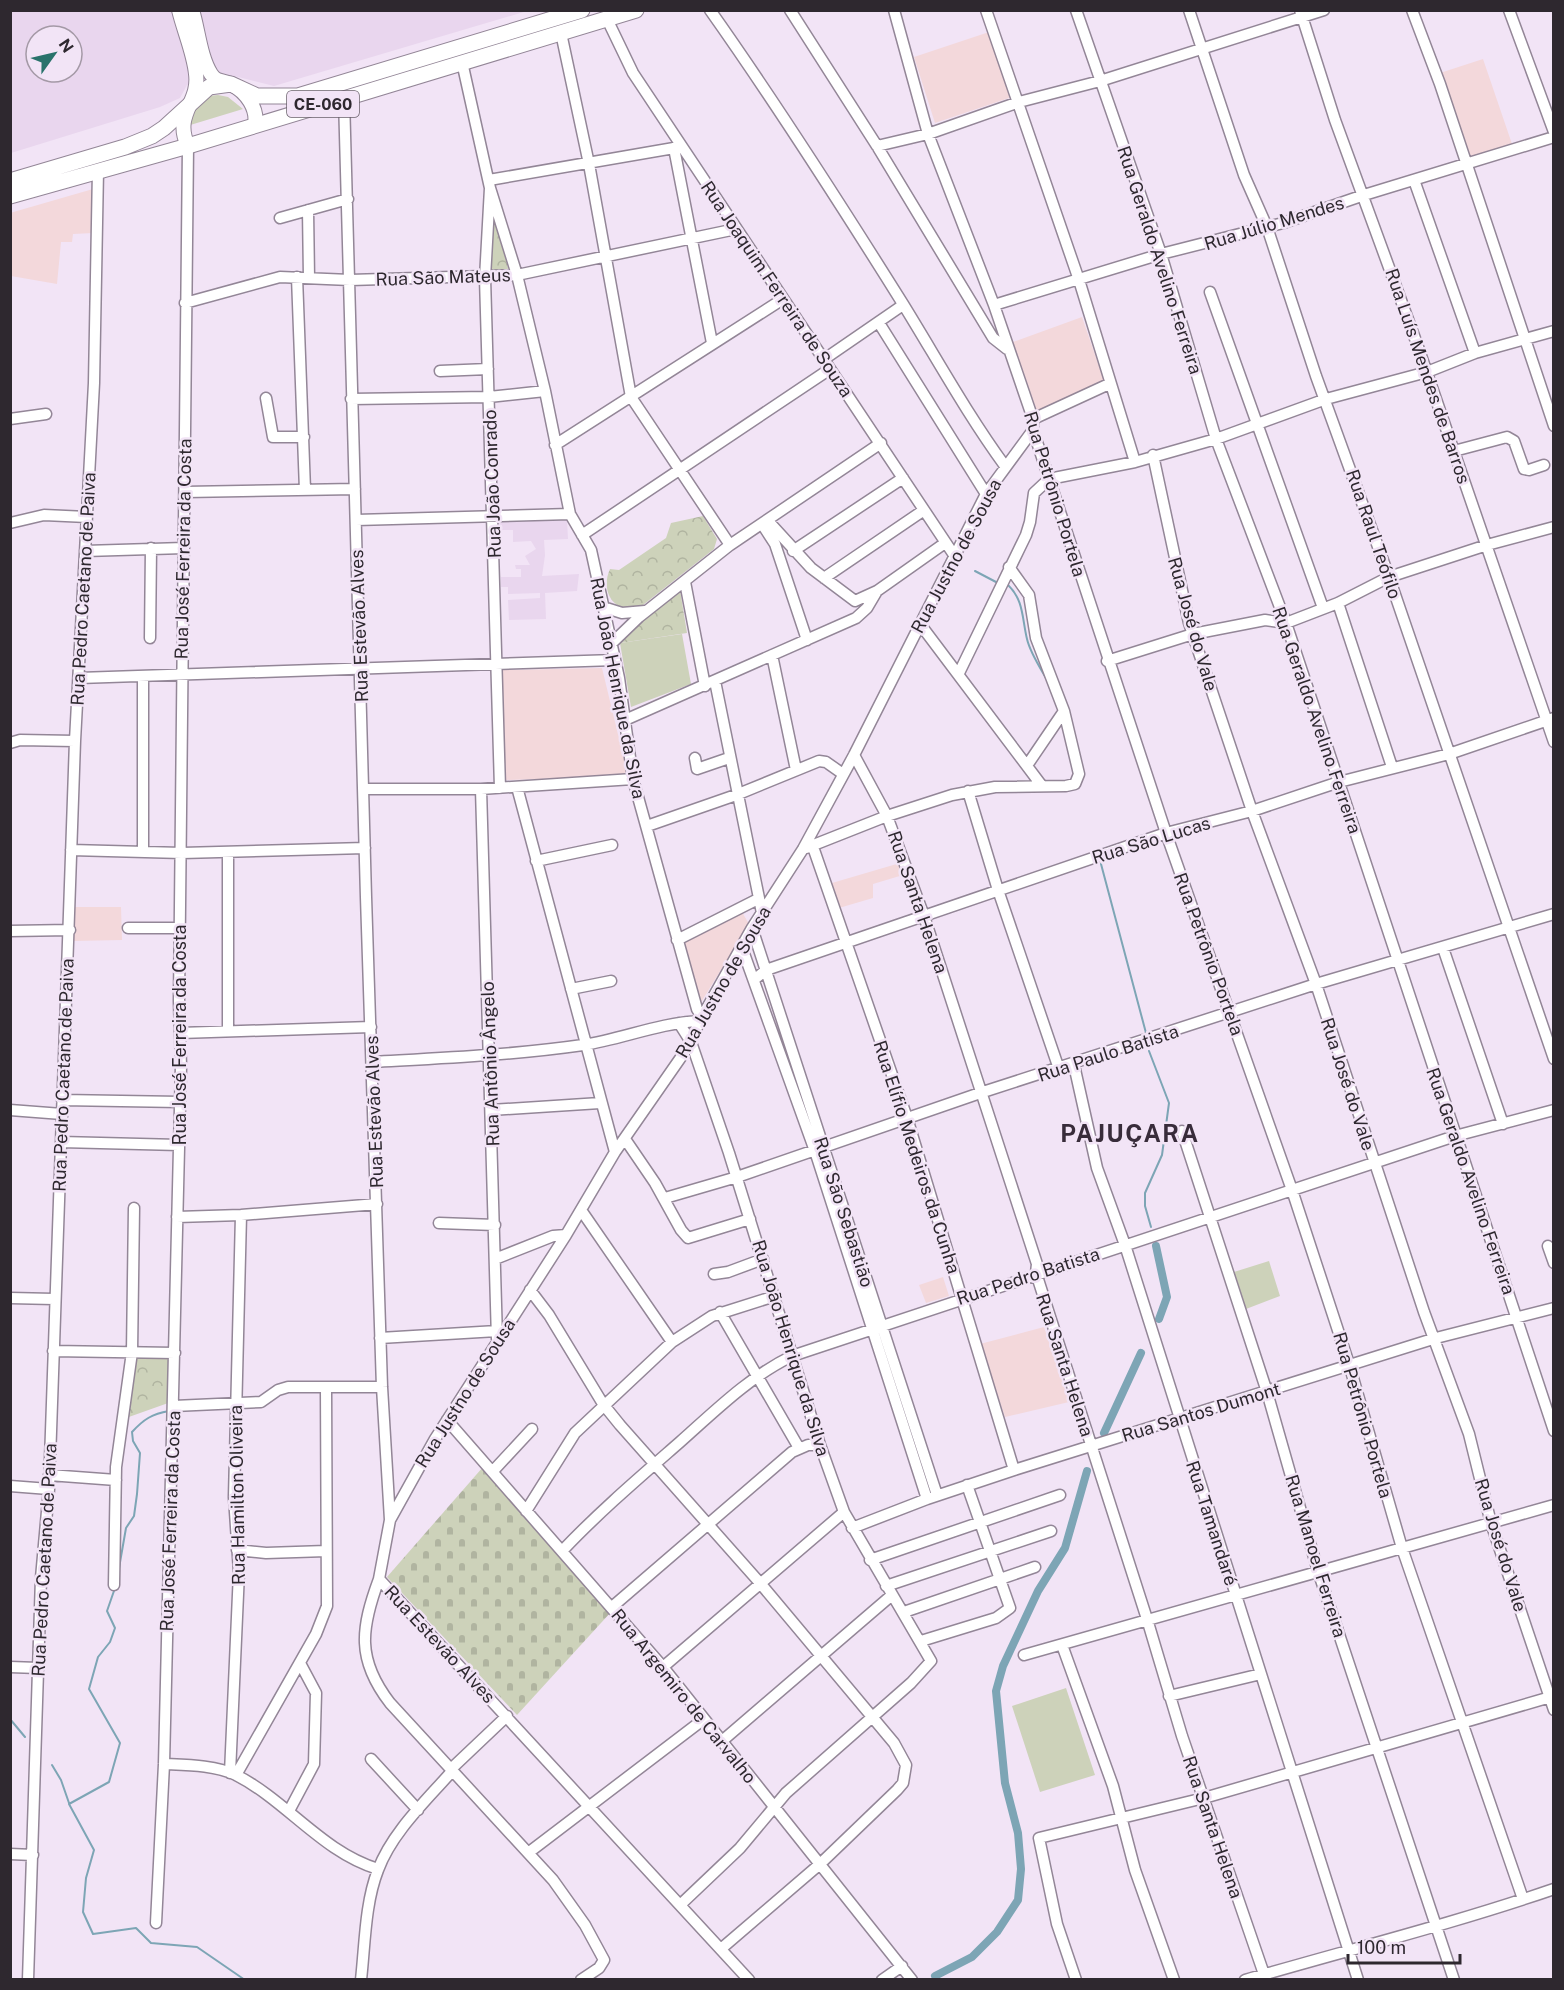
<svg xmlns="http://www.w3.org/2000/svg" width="1564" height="1990" font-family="'Public Sans',sans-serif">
  <defs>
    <pattern id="cemetery-stones" width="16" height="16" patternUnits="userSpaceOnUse" patternTransform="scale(1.5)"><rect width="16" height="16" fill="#cdd2ba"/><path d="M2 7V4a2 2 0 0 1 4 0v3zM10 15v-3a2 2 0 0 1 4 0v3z" fill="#b0b4a0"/></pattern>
    <pattern id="park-crowns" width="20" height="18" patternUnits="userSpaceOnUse" patternTransform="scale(1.5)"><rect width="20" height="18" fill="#cdd2ba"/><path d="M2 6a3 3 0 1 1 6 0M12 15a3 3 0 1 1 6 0" fill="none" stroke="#b0b4a0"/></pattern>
  </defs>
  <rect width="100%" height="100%" fill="#f2e4f6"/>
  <path fill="#e9d6ee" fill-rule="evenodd" d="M11,11h516l-253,75 -44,-11 -43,10 -7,13 -20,9 -149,46zM36,36h36v36h-36z
    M567,520l1,19 -24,1 1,15 -3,21 37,-2 -2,17 -32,2 1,26 -37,1 -1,-20 32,-2v-5l-32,1v-7h-7v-10h20v-8h-5l-1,-4h15l-5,-9 11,-7 -5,-8 -18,1v-12h-13l-1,-8z"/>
  <path fill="#f3d8db" d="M989,32l23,65 -77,26 -21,-66z
    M1483,59l29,85 -43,14 -29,-85z
    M93,189v44l-20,1 -1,8h-11l-4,42 -46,-8 -1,-63z
    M1082,317l22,64 -67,30 -24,-69z
    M602,668l26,108 -123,4 -3,-110z
    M900,863l3,12 -30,9v14l-34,10 -7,-25z
    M74,907h47l1,33 -49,1z
    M742,912l7,12 -49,80 -20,-61z
    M943,1277l6,19 -23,7 -7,-18z
    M1044,1327l25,75 -64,15 -25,-73z"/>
  <path fill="#cdd2ba" d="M218,95l10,2 15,12 -56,17 1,-10 20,-20z
    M682,634l9,50 -60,23 -11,-64z
    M1269,1261l11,35 -34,13 -12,-37z
    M1066,1688l29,87 -55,17 -28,-86z"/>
  <path fill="url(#cemetery-stones)" d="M483,1467l128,145 -94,103 -130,-138z"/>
  <path fill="url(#park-crowns)" d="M493,207l15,61 -1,3 -18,2z
    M703,516l14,23 -3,10 -71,56c-26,13 -44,-12 -33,-36l9,1 47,-32 5,-15z
    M680,590l7,43 -67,10 -2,-7z
    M139,1355l29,1 5,6 -2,40 -45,16 8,-60z"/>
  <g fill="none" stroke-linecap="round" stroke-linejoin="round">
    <path stroke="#7da5b5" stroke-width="2" d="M975,571l21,11
      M1008,585c16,15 14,34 19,54 3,13 12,27 19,39
      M1101,864l45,169
      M1149,1051l20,52 -7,52 -17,38v13l6,21
      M119,1568l7,-40 8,-12 3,-22 3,-41 -7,-12 -1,-9c12,-13 20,-18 37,-21
      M115,1588l-8,23 8,17 -5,14 -12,15 -9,32 31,54 -11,39 -40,22 25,46 -8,28 -3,34 10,22 43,-6 15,15 46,4 48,33
      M10,1719l15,18
      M52,1765l9,15 8,23"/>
    <path stroke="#7da5b5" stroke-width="8" d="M1156,1246l11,51 -8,22
      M1104,1433l37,-80
      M935,1976l37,-19 25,-25 21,-32 3,-31 -3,-36 -13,-50 -9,-92 7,-25 35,-75 27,-43 22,-77"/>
    <g stroke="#938697" stroke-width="13">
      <path id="minor" d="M710,10c68,96 131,195 193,294 34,55 64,110 102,162
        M790,10l87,136 116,192 14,11
        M894,10l34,124 66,171 39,114v11l133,403 126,357 57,174 53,184 121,351
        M986,10l93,270 56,182
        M1076,10l85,244 55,185 70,184 268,808
        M1189,10l55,165 23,52 49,149 73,201 165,482
        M1300,10l35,110 82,224 137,398
        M1412,10l28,74 114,342
        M1509,10l45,122
        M607,19l26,54 321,482
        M561,33l28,131 42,233 99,148
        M462,62l28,126 -5,90 15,510
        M344,98l22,799 16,490 8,133 -11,59 370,401
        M877,146l51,-12 91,-32 81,-21 224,-71
        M674,148l38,195
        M489,180l185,-32 5,-5
        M1414,180l61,173
        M490,188l27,87 28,116 25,123 21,36 28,128 14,101 64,230 5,8
        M308,210l1,68
        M280,218l68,-19
        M297,277l8,213
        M1210,292l113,316
        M185,303l95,-26 70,3 167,-5 219,-46
        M994,305l167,-51 122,-31 81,-28 190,-58
        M879,323l107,171
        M823,360l80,-55
        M440,371l48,-2
        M266,398l7,39h31
        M351,399l138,-2 56,-6
        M10,419l36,-5
        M1033,419l76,-35
        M555,445l228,-146
        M1454,451l53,-14 7,4 10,28 5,1 15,-5
        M1153,455l36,168 63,188 64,173 108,328 45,122 22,89 63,187
        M185,492l170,-3
        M356,520l214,-6
        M768,521l43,47 44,33 22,-10 68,-48
        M10,523l34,-8 43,2
        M762,524l13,20 32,96
        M582,535l248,-166
        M85,551l99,-3
        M793,551l110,-73
        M824,578l100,-68
        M685,582l20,104
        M1338,603l54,164
        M603,607l19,6 23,-2
        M920,624l122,162
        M150,638l1,-90
        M612,643l27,-26 91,-72 151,-102
        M772,655l24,115
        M1107,661l86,-27 72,-14 21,3 52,-20 51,-26 98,-32 67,-18
        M959,673l67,-138 4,-13 4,-29 15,-14 86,-17 81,-23 110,-40 101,-27 48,-19 79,-22
        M79,678l536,-18
        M715,681l47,232
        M625,720l231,-102 11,-10 10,-17
        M10,743l10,-3 55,1
        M854,755l33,61 37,100 113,348 -1,9 111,346 35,117 84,244
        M695,758l2,11 32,-11
        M1028,764l36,-53
        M517,787l98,365
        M364,789h117l152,-10
        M481,789l16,550
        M968,791l30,99 61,179
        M647,826l89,-31 83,-34 7,1 17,12
        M813,847l94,271 107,352
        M806,848l81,-32 65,-21 43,-8 71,-1 9,-2 4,-10 -15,-63 -28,-73 -7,-43 -20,-28
        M71,850l111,3 183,-5
        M143,852v-176
        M228,852v178
        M536,861l76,-16
        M128,928h52
        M752,928l185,567
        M10,931l60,-1
        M677,940l81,-41
        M742,948l73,203 112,348
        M1443,948l60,176
        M755,979l11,-9 400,-137 86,-22 87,-29 110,-28 105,-36
        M571,989l40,-8
        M679,1023l12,19 38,111 91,292 24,67 87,149 -20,22 -125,110 -46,55 -60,57
        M180,1033l191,-6
        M373,1062c70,-4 140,-7 210,-17 39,-6 76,-22 116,-24
        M1074,1065l23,103 28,77 233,735
        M62,1100l118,2
        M10,1110l52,4
        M491,1110l109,-7
        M1182,1131l85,261 51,179 136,409
        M625,1139l30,44 26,47 7,8 62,-19
        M61,1142l118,3
        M665,1198l72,-21 246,-85 333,-108 238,-70
        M581,1210l91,132
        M177,1217l64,-2 136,-11
        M439,1223l56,2
        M1548,1246l6,17
        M495,1259l58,-23 13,-1
        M714,1274l14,-2 35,-13
        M530,1290l19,25 54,89 17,21 140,158 134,160 12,22 -3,18 -6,7 -77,74 -98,84
        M10,1298l44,1
        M720,1312l79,136
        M380,1338l117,-7
        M53,1351l122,2
        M174,1406l87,-4 17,-12 10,-3h94
        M447,1420l216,247 249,313
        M493,1471l39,-42
        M49,1475l67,5
        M10,1486l39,3
        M526,1511l49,-78 97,-91 40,-26 63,-20
        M390,1520l45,-81 131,-204 49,-83 71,-102 16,-33 50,-89 51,-79 51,-94 132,-261 47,-64
        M852,1528l75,-29 87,-29 422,-132 118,-30
        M237,1550l29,3 60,-2
        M563,1550c36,-38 77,-73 117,-108 36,-32 69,-65 112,-86l663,-220 99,-26
        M870,1560l190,-65
        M379,1579c-18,49 -23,80 11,124l163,177 32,45 19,35 -5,8 -18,12
        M114,1585l2,-118 16,-115 2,-144
        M886,1586l165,-55
        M612,1607l180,-155 16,-7h12
        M904,1612l131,-45
        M921,1641l75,-23 14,-10 -43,-123
        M1062,1645l51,141 22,84 39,110
        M1024,1655l530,-150
        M10,1667l28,1
        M663,1667l181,-155
        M1169,1696l92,-22
        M722,1741l170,-146
        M371,1759l47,51
        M164,1764c23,1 51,1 72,11 51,26 86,77 142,94
        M451,1769l56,-53
        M230,1773l9,-201 -5,-75 7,-282
        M236,1775l80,-141 11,-28 -1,-218
        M289,1811l25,-47 2,-71 -16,-30
        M528,1853l176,-134
        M10,1854l23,1
        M156,1923l8,-159 17,-698 -2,-65 9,-855
        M28,1980l13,-402 8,-89 26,-748 19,-358 4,-213
        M361,1980c4,-36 4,-77 17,-110 14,-38 49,-70 75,-100
        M882,1980l20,-14
        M1076,1980l-19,-56 -18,-86 165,-40 350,-102
        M1245,1980c103,-30 207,-56 309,-91"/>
    </g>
    <g stroke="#938697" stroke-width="16">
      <path id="major" d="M179,10c5,21 15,43 17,64 4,29 -23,40 -8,72
        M192,10c6,19 8,47 19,64 6,9 12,6 20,10 16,8 27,25 24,41"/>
    </g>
    <g stroke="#938697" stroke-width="17">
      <path id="highway" d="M10,181l115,-34 27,-11 12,-8 45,-41 22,-3 26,12h41l284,-86
        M10,196l178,-50 448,-136"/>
    </g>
    <use href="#minor" stroke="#fff" stroke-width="10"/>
    <use href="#major" stroke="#fff" stroke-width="14"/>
    <use href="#highway" stroke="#fff" stroke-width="15"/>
  </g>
  <g text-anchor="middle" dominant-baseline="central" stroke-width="5" stroke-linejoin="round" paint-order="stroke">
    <rect fill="#f2e4f6" stroke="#69606b" stroke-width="1.5" x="287" y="91" width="72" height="26" rx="4.5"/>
    <g font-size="16" font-weight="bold" fill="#2e282f">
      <text x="323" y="104">CE-060</text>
    </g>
    <g font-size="18" fill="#2e282f" stroke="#f2e4f6">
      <text transform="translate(1274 223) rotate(-17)">Rua Júlio Mendes</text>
      <text transform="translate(1160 260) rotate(72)">Rua Geraldo Avelino Ferreira</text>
      <text transform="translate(443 277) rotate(-2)">Rua São Mateus</text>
      <text transform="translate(777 289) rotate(56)">Rua Joaquim Ferreira de Souza</text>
      <text transform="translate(1428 376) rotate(71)">Rua Luís Mendes de Barros</text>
      <text transform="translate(492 484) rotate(-92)">Rua João Conrado</text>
      <text transform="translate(1055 494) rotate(73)">Rua Petrônio Portela</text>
      <text transform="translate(1374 534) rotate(71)">Rua Raul Teófilo</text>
      <text transform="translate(183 549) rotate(-89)">Rua José Ferreira da Costa</text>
      <text transform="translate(956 556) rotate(-62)">Rua Justno de Sousa</text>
      <text transform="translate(83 589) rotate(-87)">Rua Pedro Caetano de Paiva</text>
      <text transform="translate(1193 624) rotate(74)">Rua José do Vale</text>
      <text transform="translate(359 626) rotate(-92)">Rua Estevão Alves</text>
      <text transform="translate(618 688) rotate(79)">Rua João Henrique da Silva</text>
      <text transform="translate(1317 720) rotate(71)">Rua Geraldo Avelino Ferreira</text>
      <text transform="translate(1151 840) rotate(-17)">Rua São Lucas</text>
      <text transform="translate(918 902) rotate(71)">Rua Santa Helena</text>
      <text transform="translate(1209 954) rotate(70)">Rua Petrônio Portela</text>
      <text transform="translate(723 982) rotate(-60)">Rua Justno de Sousa</text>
      <text transform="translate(179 1035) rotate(-90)">Rua José Ferreira da Costa</text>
      <text transform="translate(1108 1053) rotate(-18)">Rua Paulo Batista</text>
      <text transform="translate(490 1064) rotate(-92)">Rua Antônio Ângelo</text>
      <text transform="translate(63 1075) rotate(-88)">Rua Pedro Caetano de Paiva</text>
      <text transform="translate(1348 1084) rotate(72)">Rua José do Vale</text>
      <text transform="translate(374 1112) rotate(-92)">Rua Estevão Alves</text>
      <text transform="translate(917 1157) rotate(72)">Rua Elífio Medeiros da Cunha</text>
      <text transform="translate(1471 1181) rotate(71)">Rua Geraldo Avelino Ferreira</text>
      <text transform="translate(844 1212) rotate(72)">Rua São Sebastião</text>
      <text transform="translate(1028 1276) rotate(-18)">Rua Pedro Batista</text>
      <text transform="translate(791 1348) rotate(73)">Rua João Henrique da Silva</text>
      <text transform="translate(1065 1365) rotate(72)">Rua Santa Helena</text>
      <text transform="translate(465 1393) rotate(-58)">Rua Justno de Sousa</text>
      <text transform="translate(1201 1412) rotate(-17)">Rua Santos Dumont</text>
      <text transform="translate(1363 1415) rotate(74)">Rua Petrônio Portela</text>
      <text transform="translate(237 1495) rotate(-91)">Rua Hamilton Oliveira</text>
      <text transform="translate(170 1521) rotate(-88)">Rua José Ferreira da Costa</text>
      <text transform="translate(1212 1523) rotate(72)">Rua Tamandaré</text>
      <text transform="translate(1501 1545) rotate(73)">Rua José do Vale</text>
      <text transform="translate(1316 1556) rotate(73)">Rua Manoel Ferreira</text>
      <text transform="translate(44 1560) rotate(-87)">Rua Pedro Caetano de Paiva</text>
      <text transform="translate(440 1644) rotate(47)">Rua Estevão Alves</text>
      <text transform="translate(684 1696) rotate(51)">Rua Argemiro de Carvalho</text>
      <text transform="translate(1213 1827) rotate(71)">Rua Santa Helena</text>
    </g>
    <g font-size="24" font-weight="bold" letter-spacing="1.5" fill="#382c3a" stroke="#f2e4f6">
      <text x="1130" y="1133">PAJUÇARA</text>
    </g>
  </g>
  <rect width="1564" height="1990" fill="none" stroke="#2e282f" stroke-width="24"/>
  <g transform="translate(54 54) rotate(56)"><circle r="28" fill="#f2e4f6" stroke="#a499a6" stroke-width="1.5"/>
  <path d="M0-4.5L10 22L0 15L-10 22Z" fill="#29726b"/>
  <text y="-9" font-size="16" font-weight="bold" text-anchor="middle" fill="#2e282f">N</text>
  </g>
  <path d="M1348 1954v9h112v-9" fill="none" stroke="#2e282f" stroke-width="3"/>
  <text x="1357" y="1954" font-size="18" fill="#2e282f" stroke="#f2e4f6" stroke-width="4.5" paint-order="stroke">100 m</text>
</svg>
